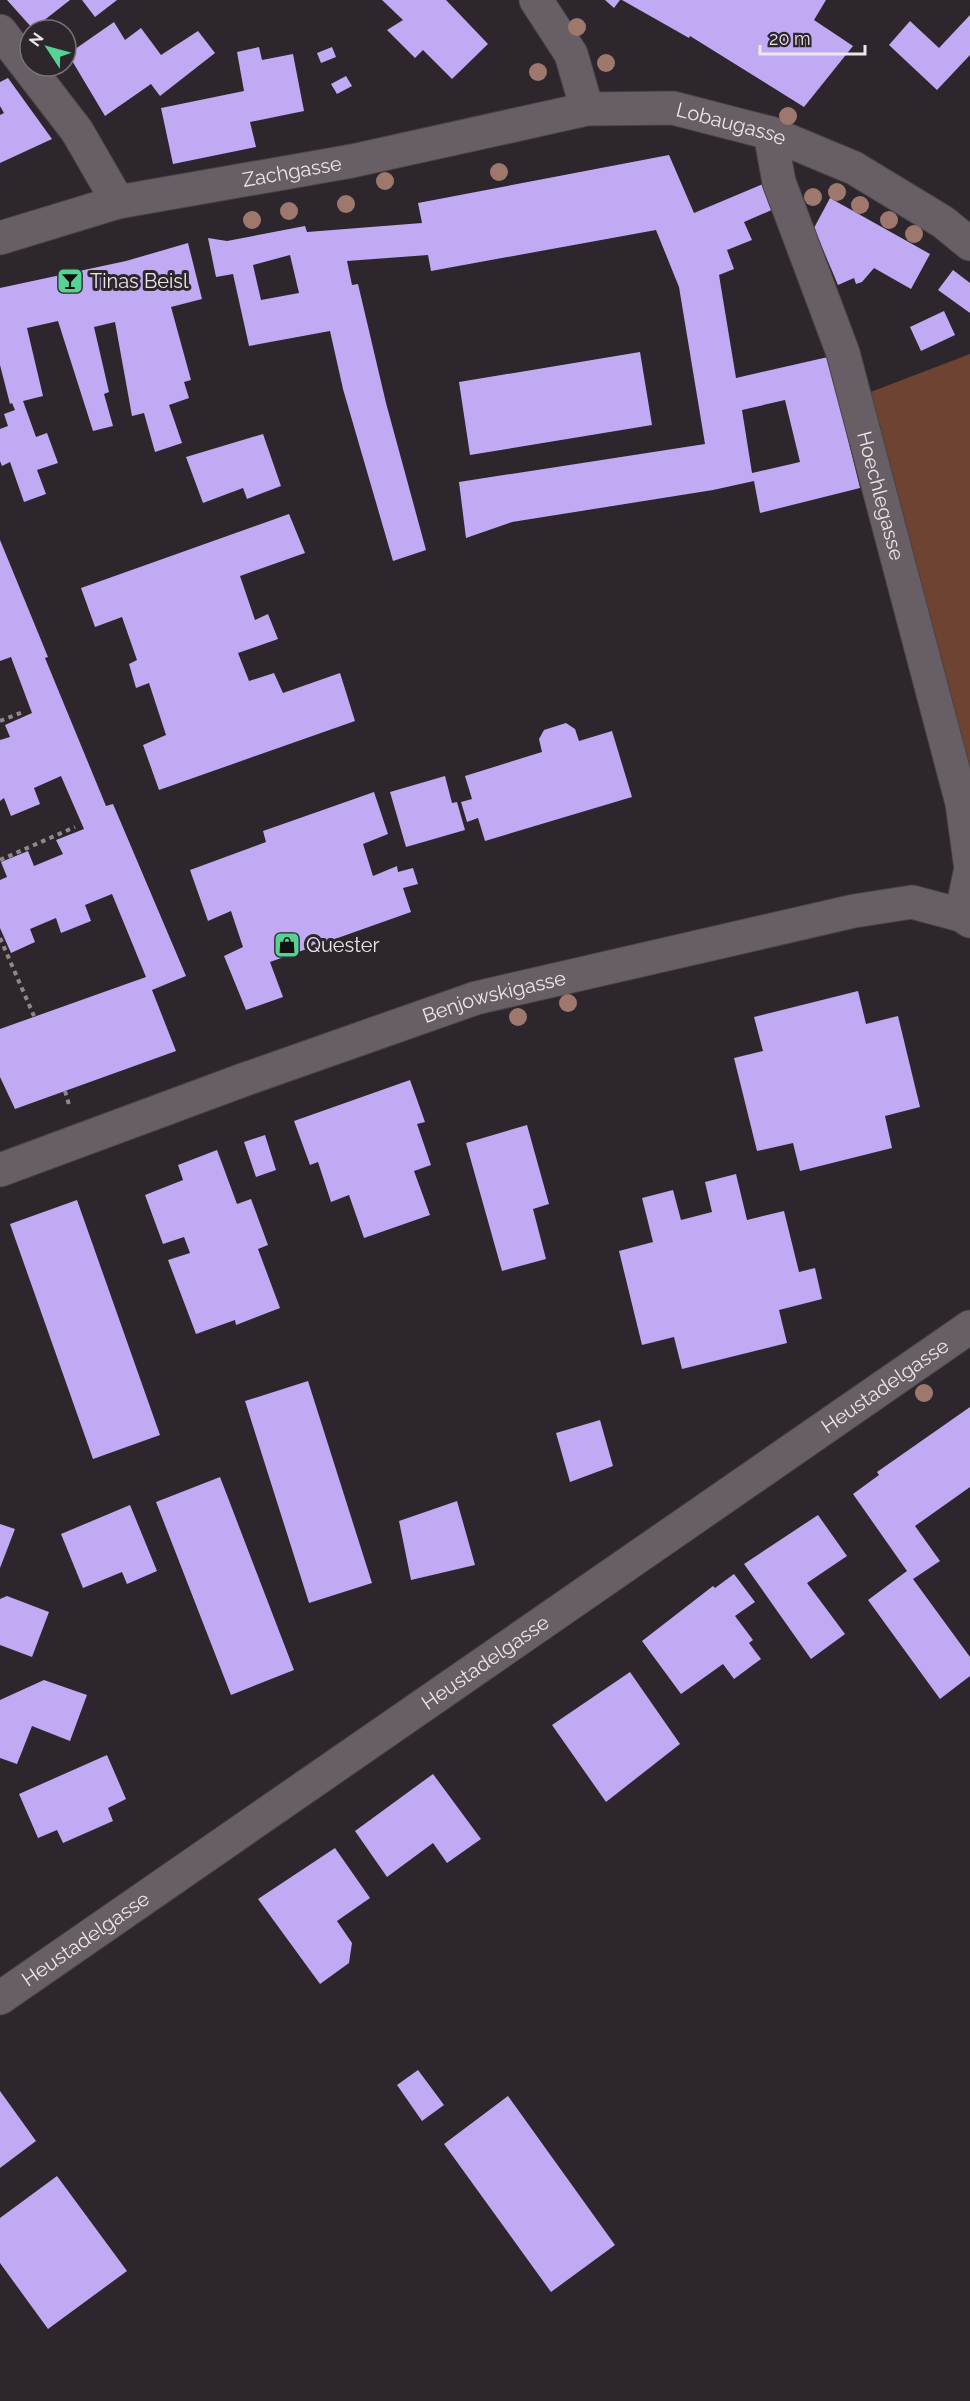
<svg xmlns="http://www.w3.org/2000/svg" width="970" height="2401" font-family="Raleway,sans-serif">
  <rect width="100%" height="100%" fill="#2d262c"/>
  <path fill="#6e4331" d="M970,354v439l-102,-400z"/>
  <path fill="#c0aaf3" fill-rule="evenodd" d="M7,0h63l-37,29z
    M82,0h35l-22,17z
    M382,0h64l42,44 -36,35 -29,-29 -8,8 -28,-28 16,-10z
    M605,0h15l-6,8z
    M622,0h204l-12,20 39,26 -49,61 -114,-71 -1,2z
    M970,15v40l-33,35 -48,-45 21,-24 29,27z
    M114,22l11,18 16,-12 20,27 37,-24 17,22 -55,43 -9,-12 -46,32 -37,-62z
    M259,47l3,13 31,-6 11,57 -54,11 6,25 -83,17 -12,-56 83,-17 -7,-39z
    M332,47l4,10 -15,6 -4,-10z
    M346,76l6,10 -15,8 -6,-10z
    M8,78l44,61 -52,24v-48l4,-2 -4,-7v-24z
    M669,155l25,58 69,-29 11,25 -30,13 8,18 -25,10 7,19 -15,6 17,103 92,-21 32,131 -100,25 -6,-32 -41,9 -201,32 -46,16 -7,-56 246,-38 -26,-157 -23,-57 -225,41 -3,-16 -81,6 5,24 6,-1 28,119 40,147 -33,11 -50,-172 -13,-58 -81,15 -16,-72 -17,3 -8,-39 19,3 78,-15 2,6 115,-9 -4,-20zM290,255l9,38 -38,7 -8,-35zM785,400l15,62 -48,11 -10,-63z
    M830,198l100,56 -19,35 -37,-21 -12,14 -6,2 -2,-6 -16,7 -24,-57z
    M188,243l14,56 -31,8 20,73 -7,2 5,16 -20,7 13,38 -27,9 -11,-39 -12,3 -17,-94 -21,5 15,65 -5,2 9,32 -20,5 -35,-110 -31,7 16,68 -20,5 13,36 11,-4 11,30 -21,7 9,24 -22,8 -14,-40 -8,4 -2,-5v-32l8,-3 -4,-12 11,-4 -3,-7 -2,1 -10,-39v-77l126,-27z
    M953,270l17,13v30l-32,-23z
    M944,311l11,24 -34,16 -11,-24z
    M640,352l12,73 -182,30 -11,-73z
    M263,434l18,52 -34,13 -4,-11 -40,15 -17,-46z
    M289,514l16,39 -65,23 15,44 13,-6 10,25 -40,14 11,28 25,-8 9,20 57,-20 15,48 -196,69 -16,-45 23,-10 -17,-52 -13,5 -7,-24 8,-4 -15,-43 -27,10 -14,-39z
    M0,540l48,117 -3,1 61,148 7,-2 73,172 -34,14 24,61 -161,58 -15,-32v-48l146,-52 -34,-83 -27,11 6,16 -30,12 -5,-15 -26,11 5,13 -24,11 -11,-25v-48l7,-3 -6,-15 27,-11 6,15 29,-12 -7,-14 28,-11 -23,-53 -27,12 6,16 -29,12 -7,-18 -4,3v-61l10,-3 -5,-12 27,-12 -21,-56 -11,4z
    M566,723l9,6 4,12 33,-10 20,66 -147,44 -7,-23 -11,4 -6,-20 11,-3 -7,-23 77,-24 -3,-13 5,-9z
    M445,776l7,27 5,-1 8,28 -59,17 -16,-55z
    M374,792l14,42 -25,10 10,32 24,-10 1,6 15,-4 5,16 -15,4 8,24 -141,50 13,35 -37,13 -22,-54 19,-9 -12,-36 -23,10 -18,-51 76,-28 -3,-11z
    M858,991l8,33 32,-8 22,91 -35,9 7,32 -92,23 -7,-28 -36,8 -23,-93 29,-7 -9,-34z
    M410,1080l15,42 -8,2 14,41 -17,6 16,44 -66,23 -15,-43 -18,7 -13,-40 -8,3 -16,-44z
    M527,1125l22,79 -16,5 13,50 -44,12 -36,-128z
    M265,1135l11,35 -20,7 -12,-35z
    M217,1150l20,54 14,-5 17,46 -10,4 22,59 -44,17 -1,-5 -39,14 -28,-74 22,-7 -6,-16 -21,7 -18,-49 38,-15 -5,-15z
    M736,1174l11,46 37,-9 15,61 16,-4 7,31 -43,11 8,33 -105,26 -8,-32 -32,8 -23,-94 34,-9 -11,-44 31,-8 8,30 31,-8 -7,-30z
    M77,1200l83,235 -67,24 -83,-235z
    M308,1381l64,202 -63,20 -64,-202z
    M970,1407v80l-55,39 25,35 -27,18 57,78v19l-30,23 -72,-99 39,-29 -54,-77 26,-19 -2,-3z
    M600,1420l13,46 -43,16 -14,-49z
    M220,1477l74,193 -63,25 -75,-193z
    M457,1501l18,64 -64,15 -12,-59z
    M130,1505l27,66 -30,13 -5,-12 -39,16 -22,-54z
    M818,1515l29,41 -40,27 38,51 -34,25 -67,-95z
    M0,1524l15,5 -15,39z
    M734,1574l21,28 -20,14 18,24 -4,3 12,16 -27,20 -11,-15 -42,30 -39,-53 71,-55 2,2z
    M7,1596l42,16 -17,45 -32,-12v-46z
    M630,1672l50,72 -74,58 -54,-77z
    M44,1680l43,15 -17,46 -38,-15 -15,38 -17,-6v-58z
    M107,1755l19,44 -18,9 5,13 -50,22 -6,-13 -19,8 -19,-44z
    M433,1774l48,65 -34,24 -14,-20 -46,34 -32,-46z
    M335,1848l35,50 -33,23 15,22 -3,20 -29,21 -62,-85z
    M418,2070l26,35 -22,16 -25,-36z
    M0,2091l36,50 -36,27z
    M508,2096l107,149 -64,47 -107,-148z
    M57,2176l70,95 -79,58 -48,-66v-45z"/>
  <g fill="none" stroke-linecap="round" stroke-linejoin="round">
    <g stroke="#494347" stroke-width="35">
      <g id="minor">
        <path d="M536,0l35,54 16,55"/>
        <path d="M0,31l77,100 41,71"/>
        <path id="s1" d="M770,133l9,49 64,171 119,450 8,59"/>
        <path id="s2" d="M0,238l118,-36 234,-41 235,-52 86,-1 97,25 84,35 89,54 27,22"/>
        <path d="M961,915l9,-42"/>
        <path id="s3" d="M0,1170l243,-90 233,-82 378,-87 58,-9 49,13 9,6"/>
        <path id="s4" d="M0,1998l970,-671"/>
      </g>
    </g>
    <path stroke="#8f898e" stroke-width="4" stroke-dasharray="4.5 4.5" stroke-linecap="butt" d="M0,721l23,-9
      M0,860l75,-33
      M0,938l34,78
      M65,1091l5,17"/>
    <use href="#minor" stroke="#685f66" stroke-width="33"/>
  </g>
  <g fill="#9e786d">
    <circle cx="577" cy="27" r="9"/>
    <circle cx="606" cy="63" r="9"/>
    <circle cx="538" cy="72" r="9"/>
    <circle cx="788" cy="116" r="9"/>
    <circle cx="499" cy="172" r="9"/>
    <circle cx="385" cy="181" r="9"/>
    <circle cx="837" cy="192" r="9"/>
    <circle cx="813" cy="197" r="9"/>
    <circle cx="346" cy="204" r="9"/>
    <circle cx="860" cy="205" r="9"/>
    <circle cx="289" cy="211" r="9"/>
    <circle cx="252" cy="220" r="9"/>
    <circle cx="889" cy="220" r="9"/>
    <circle cx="914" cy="234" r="9"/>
    <circle cx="568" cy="1003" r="9"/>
    <circle cx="518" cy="1017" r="9"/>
    <circle cx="924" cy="1393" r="9"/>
  </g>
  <defs>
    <g id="bar-square" transform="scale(1.35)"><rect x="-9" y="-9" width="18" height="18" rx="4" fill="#54d395" stroke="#2d262c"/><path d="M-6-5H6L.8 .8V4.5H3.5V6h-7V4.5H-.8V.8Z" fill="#111"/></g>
    <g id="shop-square" transform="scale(1.35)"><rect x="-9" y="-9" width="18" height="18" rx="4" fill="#54d395" stroke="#2d262c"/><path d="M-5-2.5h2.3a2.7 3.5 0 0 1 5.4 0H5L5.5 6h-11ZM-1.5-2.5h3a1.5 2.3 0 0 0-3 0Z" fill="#111"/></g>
  </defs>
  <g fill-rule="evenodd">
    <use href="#bar-square" x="70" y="281"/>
    <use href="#shop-square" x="287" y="945"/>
  </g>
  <g text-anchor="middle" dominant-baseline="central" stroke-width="6" stroke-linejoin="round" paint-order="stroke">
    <g font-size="20" fill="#ebe6ea" stroke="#2d262c">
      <text stroke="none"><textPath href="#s2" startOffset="748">Lobaugasse</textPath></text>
      <text stroke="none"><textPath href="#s2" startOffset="300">Zachgasse</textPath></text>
      <text stroke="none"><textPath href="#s1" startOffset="380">Hoechlegasse</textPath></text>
      <text stroke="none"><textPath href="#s3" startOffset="524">Benjowskigasse</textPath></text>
      <text stroke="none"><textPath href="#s4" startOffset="1076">Heustadelgasse</textPath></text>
      <text stroke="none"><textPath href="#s4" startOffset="590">Heustadelgasse</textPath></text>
      <text stroke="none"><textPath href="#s4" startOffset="104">Heustadelgasse</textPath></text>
    </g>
    <g font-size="20" fill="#ebe6ea" stroke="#2d262c" text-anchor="start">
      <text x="90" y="281">Tinas Beisl</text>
      <text x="306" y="945">Quester</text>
    </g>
  </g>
  <g transform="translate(48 48) rotate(306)"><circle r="28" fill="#2d262c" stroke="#797378" stroke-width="1.5"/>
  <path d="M0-4.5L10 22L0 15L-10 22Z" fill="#54d395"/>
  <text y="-9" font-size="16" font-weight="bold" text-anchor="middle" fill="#ebe6ea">N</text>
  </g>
  <path d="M760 45v9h105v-9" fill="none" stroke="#ebe6ea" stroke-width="3"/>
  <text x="769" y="45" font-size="18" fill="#ebe6ea" stroke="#2d262c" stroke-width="4.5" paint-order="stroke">20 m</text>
</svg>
